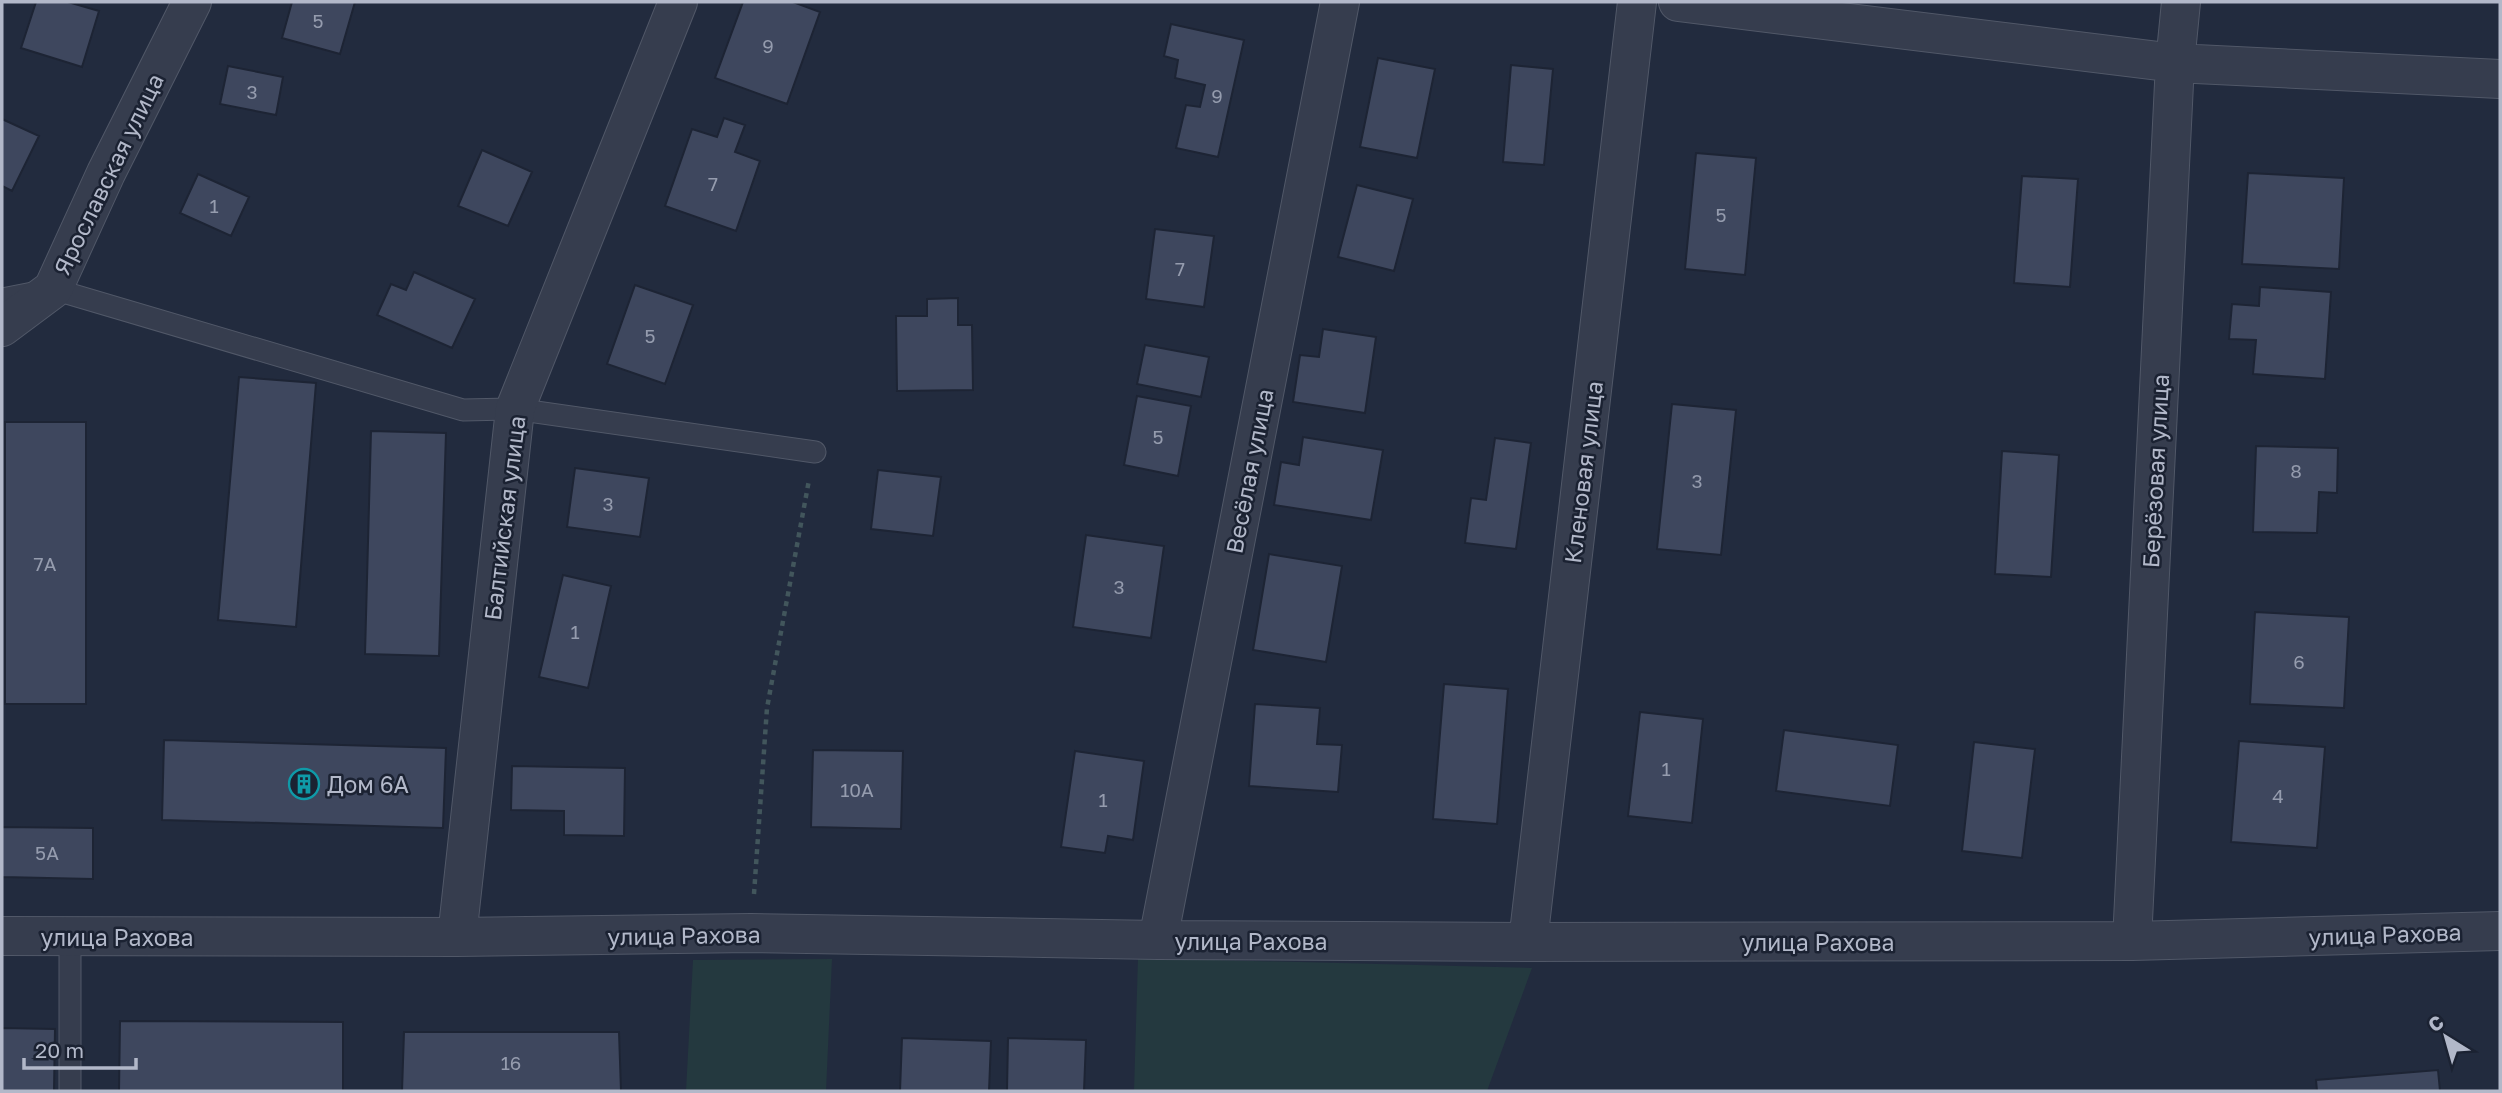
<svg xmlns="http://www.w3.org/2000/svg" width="2502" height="1093" font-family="'Golos Text',sans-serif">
  <rect width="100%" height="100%" fill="#222b3e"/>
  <path fill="#24393f" d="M1138,958l394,10 -45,123h-353z
    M832,959l-6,132h-140l7,-131z"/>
  <path fill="#3e475e" stroke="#1d2434" stroke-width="2" d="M36,2h32l31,9 -17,56 -61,-19z
    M292,2h63l-15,52 -58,-16z
    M743,2h50l27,10 -33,92 -72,-26z
    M1171,24l73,16 -26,117 -42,-9 10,-43 14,2 5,-22 -30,-7 3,-18 -14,-4z
    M1378,58l57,11 -18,89 -57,-11z
    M1511,65l42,4 -9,96 -41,-3z
    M228,66l55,11 -7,38 -56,-11z
    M724,118l21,7 -10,27 25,9 -24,70 -71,-25 27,-77 25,8z
    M2,119l37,17 -27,55 -10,-5z
    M482,150l50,22 -24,54 -50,-20z
    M1696,153l60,5 -11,117 -60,-6z
    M2248,173l96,5 -5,91 -97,-5z
    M198,174l51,23 -18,39 -51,-23z
    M2022,176l56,3 -8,108 -56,-4z
    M1357,185l56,14 -19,72 -56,-14z
    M1155,229l59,7 -10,71 -58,-8z
    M414,272l61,27 -23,49 -75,-33 14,-31 15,6z
    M635,285l58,20 -28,79 -58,-20z
    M2260,287l71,5 -6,87 -72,-5 3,-34 -27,-1 3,-35 27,2z
    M958,298v27h14l1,65 -76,1 -1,-75h31v-17z
    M1323,329l53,8 -11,76 -72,-11 7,-47 19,2z
    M1145,345l64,12 -8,40 -64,-13z
    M239,377l77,6 -20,244 -78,-7z
    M1137,396l54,10 -13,70 -54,-11z
    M1672,404l64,6 -15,145 -64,-6z
    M5,422h81v282h-81z
    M371,431l75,2 -7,223 -74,-2z
    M1303,437l80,13 -12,70 -97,-15 7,-43 18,3z
    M1495,438l36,5 -15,106 -51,-6 6,-45 15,2z
    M2256,446l82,2 -1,45 -18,-1 -2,41 -64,-1z
    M2002,451l57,4 -8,122 -56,-3z
    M575,468l74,10 -9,59 -73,-10z
    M878,470l63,7 -8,59 -62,-7z
    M1086,535l78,11 -13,92 -78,-11z
    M1269,554l73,12 -16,96 -73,-12z
    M563,575l48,11 -23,102 -49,-11z
    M2255,612l94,5 -5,91 -94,-4z
    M1444,684l64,5 -11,135 -64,-5z
    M1255,704l65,4 -3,36 25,1 -4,47 -89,-6z
    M1640,712l63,7 -11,104 -64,-7z
    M1784,730l114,15 -8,61 -114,-15z
    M164,740l282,8 -3,80 -281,-8z
    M2239,741l86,6 -8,101 -86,-6z
    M1974,742l61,7 -13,109 -60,-7z
    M813,750l90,1 -2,78 -90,-2z
    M1075,751l69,10 -11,79 -25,-4 -3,17 -44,-6z
    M512,766l113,2 -1,68 -60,-1v-24l-53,-1z
    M2,827l91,1v51l-91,-2z
    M120,1021l223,1v69h-224z
    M2,1028l53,1 -1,62h-52z
    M404,1032h215l2,59h-219z
    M902,1038l89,3 -2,50h-89z
    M1008,1038l78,2 -2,51h-77z
    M2438,1070l2,21h-123l-1,-11z"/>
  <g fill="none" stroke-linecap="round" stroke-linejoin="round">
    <g stroke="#515868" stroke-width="23">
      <path id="lane" d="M2,299l51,-10 410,121 52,-1 300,43
        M70,936v155"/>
    </g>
    <g stroke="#515868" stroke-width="40">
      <path id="street" d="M1678,2l497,61 325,16
        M2,327l51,-38 53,-116 86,-171
        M2,936l455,1 294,-4 407,7 370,2 604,-1 368,-10
        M457,937l58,-528 163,-407
        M1158,940l182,-938
        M2132,941l43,-878 6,-61
        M1528,942l109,-940"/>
    </g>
    <path stroke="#42565c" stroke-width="4.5" stroke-dasharray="5 5" stroke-linecap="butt" d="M754,894l13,-186 42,-228"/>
    <use href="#lane" stroke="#363d4e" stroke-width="21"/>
    <use href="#street" stroke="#363d4e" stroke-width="38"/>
  </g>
  <defs>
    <g id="building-ring" transform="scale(1.575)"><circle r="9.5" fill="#1b2232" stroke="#0f9aa8" stroke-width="1.5"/><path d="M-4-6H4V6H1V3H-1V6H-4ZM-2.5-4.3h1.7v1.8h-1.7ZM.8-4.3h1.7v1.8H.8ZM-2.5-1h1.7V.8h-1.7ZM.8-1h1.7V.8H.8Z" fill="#0f9aa8"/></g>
  </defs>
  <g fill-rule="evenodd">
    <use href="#building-ring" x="304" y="784"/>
  </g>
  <g text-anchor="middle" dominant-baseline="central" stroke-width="5" stroke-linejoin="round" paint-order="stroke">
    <g font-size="19" fill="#959cae">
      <text x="318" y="20">5</text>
      <text x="768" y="45">9</text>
      <text x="252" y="91">3</text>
      <text x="1217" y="95">9</text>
      <text x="713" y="183">7</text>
      <text x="214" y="205">1</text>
      <text x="1721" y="214">5</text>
      <text x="1180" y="268">7</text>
      <text x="650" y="335">5</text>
      <text x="1158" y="436">5</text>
      <text x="2296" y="470">8</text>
      <text x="1697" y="480">3</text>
      <text x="608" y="503">3</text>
      <text x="45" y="563">7А</text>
      <text x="1119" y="586">3</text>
      <text x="575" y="631">1</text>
      <text x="2299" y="661">6</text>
      <text x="1666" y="768">1</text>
      <text x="857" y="789">10А</text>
      <text x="2278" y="795">4</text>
      <text x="1103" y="799">1</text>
      <text x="47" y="852">5А</text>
      <text x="511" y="1062">16</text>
    </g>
    <g font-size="23" fill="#b2b8c9" stroke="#1b2232">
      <text transform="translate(108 174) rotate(-64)">Ярославская улица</text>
      <text transform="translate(1249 471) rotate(-79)">Весёлая улица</text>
      <text transform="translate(2155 471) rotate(-87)">Берёзовая улица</text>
      <text transform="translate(1583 472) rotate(-83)">Кленовая улица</text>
      <text transform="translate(504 518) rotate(-83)">Балтийская улица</text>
      <text transform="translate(2385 934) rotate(-2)">улица Рахова</text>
      <text transform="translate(684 935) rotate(-1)">улица Рахова</text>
      <text x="117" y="937">улица Рахова</text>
      <text x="1251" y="941">улица Рахова</text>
      <text x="1818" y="942">улица Рахова</text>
    </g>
    <g font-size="23" fill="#b2b8c9" stroke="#1b2232" text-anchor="start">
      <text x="327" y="784">Дом 6А</text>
    </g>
  </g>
  <rect width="2502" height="1093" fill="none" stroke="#b2b8c9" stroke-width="7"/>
  <g transform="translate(2446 1037) rotate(323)" stroke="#1b2232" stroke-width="5" paint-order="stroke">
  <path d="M0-5L12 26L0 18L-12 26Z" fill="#b2b8c9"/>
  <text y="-10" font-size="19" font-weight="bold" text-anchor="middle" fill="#b2b8c9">С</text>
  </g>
  <path d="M24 1058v10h112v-10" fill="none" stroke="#b2b8c9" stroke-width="3.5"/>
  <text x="35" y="1058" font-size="21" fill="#b2b8c9" stroke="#1b2232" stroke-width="5" paint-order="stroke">20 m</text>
</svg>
